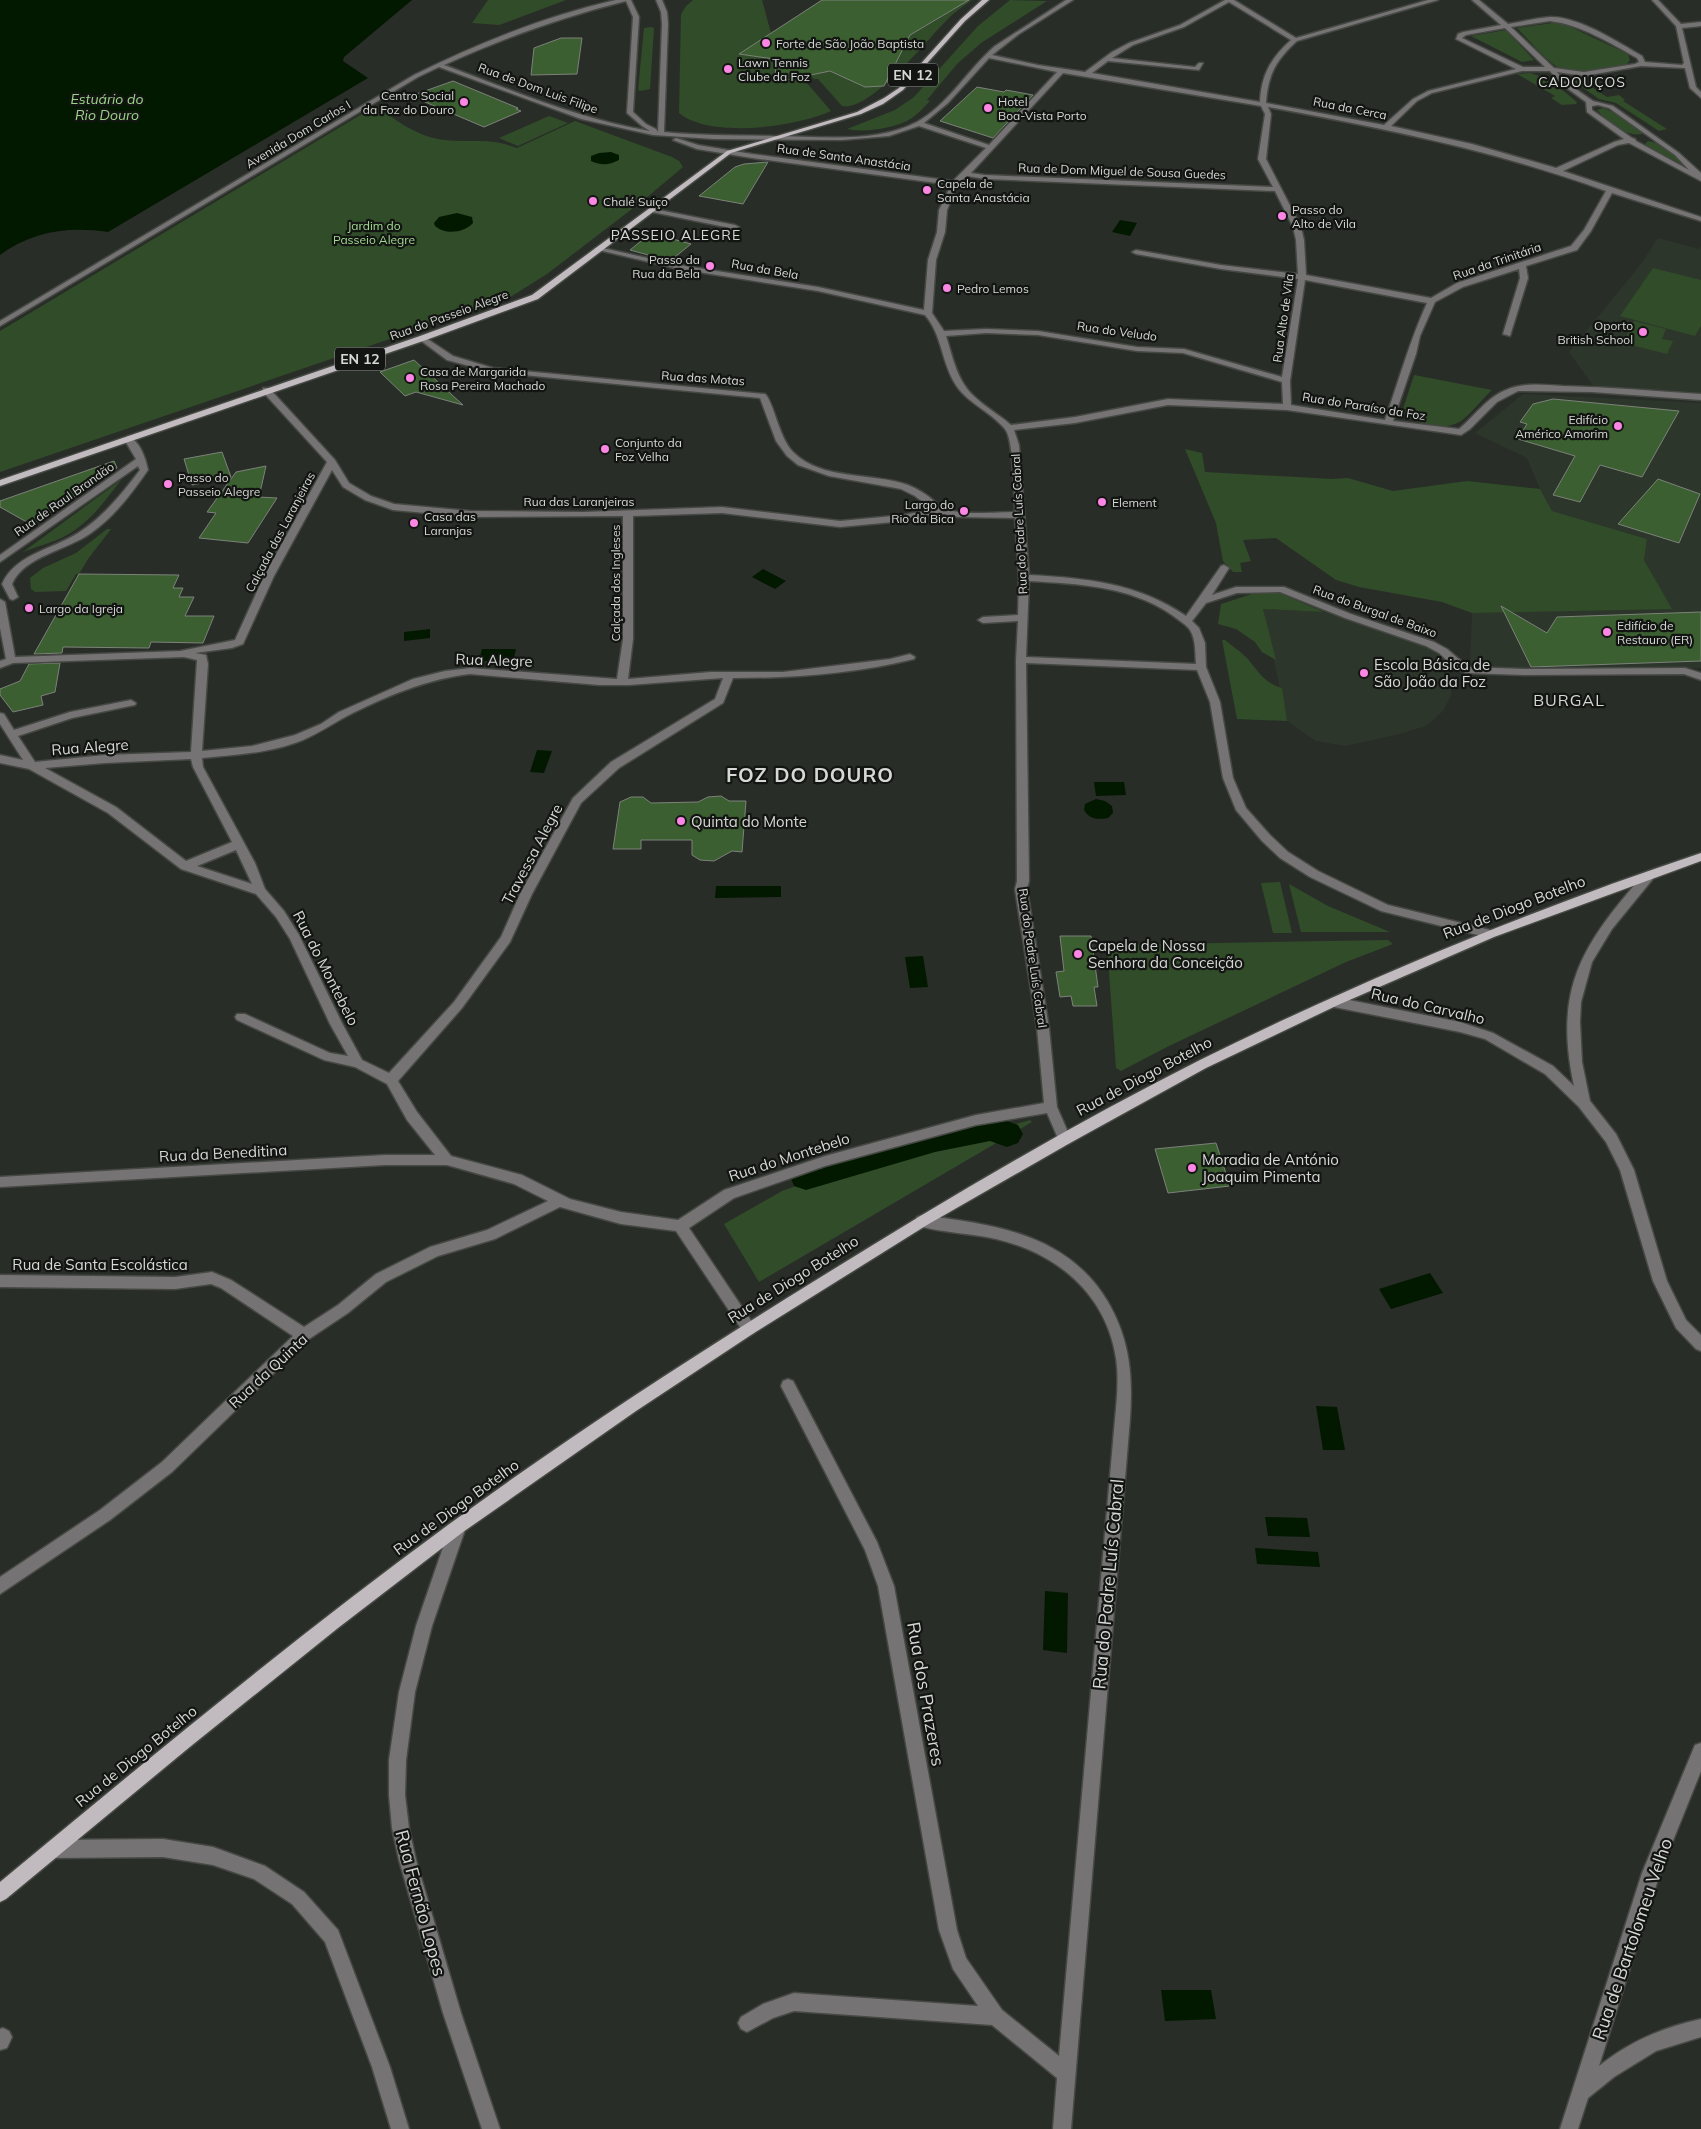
<svg xmlns="http://www.w3.org/2000/svg" width="1701" height="2129" font-family="Mulish,sans-serif">
  <rect width="100%" height="100%" fill="#292d27"/>
  <path fill="#2d362b" d="M1658,238l41,11 2,-3v148l-107,-7 -25,-35 72,-88z
    M1523,394l178,9v265h-226l-5,-6 2,-49 199,-5 -27,-48 3,-21 -95,-28 -12,-22 -13,-31 -52,-25z
    M1263,609l61,3 109,37 12,11 7,20 -1,15 -8,16 -17,15 -30,9 -51,11 -29,-5 -29,-20z"/>
  <path fill="#314c29" d="M488,0h78l-67,25 -27,-2z
    M693,0h69l9,33 -32,21 35,5 3,22 27,-5 5,4 -3,2 25,29c-35,16 -121,28 -152,2l2,-99 5,-8z
    M969,0h3c-10,7 -19,13 -27,22 -19,19 -75,90 -103,84l-24,-27h-4l-4,-4 6,-4 17,1 32,15 19,-1 28,-59 9,2z
    M1010,0l37,1 -66,42 -24,21 -30,36 3,1c-6,6 -11,12 -18,17 -15,10 -47,15 -65,11l48,-19 19,-13 64,-71z
    M1560,22l68,32 2,6 -4,5c-20,3 -55,13 -73,-1 -13,-10 -24,-24 -36,-36z
    M651,27l3,1 -4,61 -10,2 -2,-1 6,-62z
    M1506,30l28,30 -12,2 -51,-26z
    M1530,73c19,5 32,17 47,29l-1,2 -14,1 -11,-7 4,-2 -38,-22z
    M1576,78l5,2 26,17 12,-2 6,5 -2,1 44,28 -8,2 -43,-28 -17,-4 -26,-18 -1,-2z
    M377,105c17,16 44,33 68,35 27,3 44,-3 72,8l58,-27 97,36 7,4 4,6 -38,32 -98,75 -40,25 -507,173v-141z
    M1603,108l12,5 28,18 -1,3c-17,3 -34,-12 -45,-24z
    M549,116l19,7 -50,23 -19,-8z
    M1648,141l13,3 28,24 -42,-22 -2,-2z
    M1653,268l48,12v46l-6,10 -75,-20z
    M1634,321l32,8 -4,10 11,2 -6,13 -44,-11z
    M1414,375l78,15c-10,9 -20,23 -31,31 -16,11 -46,3 -59,-9z
    M1185,449l17,4 3,19 127,7 16,-1 45,13 74,-10 73,8 12,22 95,28 -3,21 28,49 -200,4 -30,-11 -83,-15 -23,-7 -60,-42 -33,2 8,21 -11,2 2,9h-9l-10,-11 -7,-38z
    M121,480c-16,21 -31,42 -54,55 -14,8 -30,11 -44,17z
    M107,529h4l-23,30 -9,15h-3l-10,17 -31,1 -4,-3 -1,-11 13,-10 33,-15z
    M1274,591l50,21 -61,-3 13,51 -14,-8 -7,-10 -19,-13 -18,-5 3,-20 34,-11z
    M1222,640h3c7,6 15,11 22,18 11,13 17,25 35,30l5,33 -50,-2z
    M1280,882l12,51h-19l-12,-50z
    M1289,884l39,22 62,26h-89z
    M1388,940l5,4 -47,18 -179,85 -46,24 -5,-3 -9,-123z
    M1030,1120l2,2 -273,160 -35,-58 58,-33 22,-8z"/>
  <path fill="#021900" d="M0,0h412l-68,57 -1,4 25,17 -260,154c-39,-6 -76,-1 -108,23z
    M611,152l8,3v5c-10,5 -17,6 -28,1v-5l8,-3z
    M457,213l15,4 1,6c-9,10 -28,12 -38,3l-1,-3 5,-6z
    M1120,220l17,3 -7,13 -18,-4z
    M763,569l23,12 -11,8 -23,-12z
    M430,629v9l-26,3v-9z
    M482,649h34l-3,12h-34z
    M537,750l15,1 -8,22 -14,-1z
    M1094,782h30l2,13 -30,1z
    M1096,799l9,2 7,5 1,7 -5,5c-10,2 -19,1 -24,-8l1,-6z
    M716,886h65v11l-66,1z
    M923,956l5,31 -18,1 -5,-31z
    M1430,1273l13,20 -52,16 -12,-20z
    M1316,1406l21,1 8,43h-22z
    M1265,1517l42,1 3,19 -42,-1z
    M1255,1548l63,4 2,15 -63,-3z
    M1045,1591l23,2 -1,60 -24,-3z
    M1161,1990h50l5,29 -51,2z"/>
  <g fill="none" stroke-linecap="round" stroke-linejoin="round">
    <path fill="#021900" fill-rule="evenodd" d="M990,1115l28,10 5,9 -5,9 -11,4 -17,-6 -55,11 -129,38 -12,-4 -4,-10 4,-10 12,-4 129,-36z"/>
  </g>
  <path fill="#3b5f30" stroke="#7d827b" d="M822,0h147l-59,35 -26,51 -19,1 -35,-16 -53,11 -3,-23 -35,-5z
    M561,38h21l-5,36 -46,1 3,-27z
    M453,81l65,27 -2,1 5,2 -37,16 -73,-31z
    M977,87l27,5 2,-2 27,5 -40,43 -53,-17z
    M768,162l-25,42 -44,-8 36,-29 9,-3z
    M651,233l40,11 -21,17 -40,-11z
    M414,360l49,45 -47,-13 -11,4 -25,-24z
    M1553,399l126,12 -37,66 -42,-12 -20,37 -27,-7 22,-39 -57,-17 9,-15 -7,-2 13,-18z
    M222,452l9,25 -39,8 -8,-26z
    M114,461l3,7 -85,57 -32,-18v-6z
    M266,466l-7,31 18,1 -29,45 -49,-5 17,-25 -9,-1 29,-40z
    M1658,479l42,15 -21,49 -61,-19z
    M79,574l100,1 -6,13h10l-4,9h15l-9,19h29l-11,27 -52,-1 -2,6 -86,-1 -1,6 -28,1z
    M1501,606l46,27 10,-16 144,-5v49l-170,6z
    M60,663l-5,29 -14,4 2,9 -30,7 -13,-17v-6l20,-8 9,-17z
    M721,796l8,5h17l-4,51 -10,-1 -18,10 -14,-1 -8,-5v-15h-51v9h-28l7,-47 11,-5h12l8,6 47,-1 10,-5z
    M1060,936h31l7,51h-4l3,19h-24l-2,-10 -11,1 -4,-25 8,-1z
    M1216,1143l14,43 -62,7 -13,-44z"/>
  <g fill="none" stroke-linecap="round" stroke-linejoin="round">
    <g stroke="#454843" stroke-width="3">
      <path id="minor" d="M616,0h15l8,17 -6,95 13,12 10,5 2,3 4,-108 -1,-12 -5,-12h6l5,12 1,12 -4,108c37,4 74,3 110,4 45,0 101,8 143,-14 31,-17 52,-54 78,-76l71,-46h7l-54,34 -27,21 46,10 47,7 27,-20 17,-9 51,-18 45,-25h9l62,38 132,-38h10l-141,41c-21,19 -29,33 -31,62l118,22 29,-26 15,-8 88,-22 -60,-30 2,-5 5,-2 38,-7 -29,-25h7l29,24c13,-2 28,-6 42,-7 28,-1 68,25 92,39l3,6 37,3 2,-2 -8,-37 -24,-26h6l23,24 20,-2v4l-19,2 14,59 5,5v6l-11,-10 -5,-20 -44,-2 -57,10 -27,-4 7,9 29,20 20,5 66,47 22,20v8l-72,-38 -11,2 -55,26 138,46v4l-89,-28 -21,38 -14,19 -51,16 2,12 -18,58 -7,-2 17,-56 -1,-9 -56,18 -28,15 -15,34 -4,18 -23,67 66,8c16,-13 27,-31 47,-39 17,-8 38,-5 57,-4 46,1 92,5 138,8v6l-109,-8 -74,-1 -21,11 -27,27 -9,6 -174,-25 -119,-5 -93,18 -61,7 5,15 10,130c56,3 109,8 157,41l35,-50 3,-1 5,3 -17,27 24,-8h48l67,27 83,28 13,7 21,18 56,2 161,-1 16,5v7l-17,-6 -160,1 -58,-2 -11,-5 -16,-15 -13,-7 -81,-28 -65,-26 -43,1 -31,10 -14,18 7,7 6,15 1,24 14,35 13,76 13,30 24,27 18,17 30,19 70,34 106,26 2,3 -6,4 -109,-27 -71,-34 -30,-19 -18,-17 -26,-31 -13,-32 -13,-76 -13,-32 -171,-7 3,218 -2,8 22,139 8,79 14,32 -1,4 -5,1 -5,-1 -13,-30 -71,12 -151,41 -91,32 -45,30 65,97 2,4 -2,4 -5,2 -5,-2 -68,-102 -55,-7 -61,-17 -65,32 -57,17 -52,26 -38,31 -39,26 -137,133 -62,48 -110,74v-17l100,-67 62,-48 131,-126 -72,-48 -10,-4 -36,5 -175,-2v-12l175,2 37,-5 19,8 73,47 34,-22 38,-31 54,-27 57,-17 61,-29 -34,-17 -67,-19h-62l-385,22v-10l385,-22h50l-28,-35 -20,-36 -32,-17 -31,-7 -87,-40 -2,-3 2,-3h8l85,39 18,3 -18,-32 -40,-85 -14,-22 -20,-23 -75,-25 -73,-56 -79,-44 -29,-6v-8l23,5 -23,-36v-11l4,1 10,16 56,-18 61,-12 5,3 -1,2 -63,13 -54,18 17,26 70,-7 86,-3 6,-92 -13,-3 -171,6 -13,5v-7l6,-2 -6,-31v-29l5,3 10,55 165,-6 55,-11 29,-64 63,-114 -64,-70v-4h6l66,72 14,23 22,13 23,8 76,7 113,1 139,-5 118,14 64,-6 28,-6 -17,-13 -14,-7 -72,-13 -31,-11 -11,-9 -11,-15 -16,-43 -268,-26 -45,-12 -27,-20v-4h3l30,20 40,12 272,26c8,6 14,44 28,58 29,29 78,20 115,33 10,4 18,9 26,16 3,2 6,6 9,7 17,8 53,4 72,4 -1,-17 -1,-72 -10,-83 -16,-19 -39,-26 -51,-47 -13,-22 -12,-47 -29,-67l-107,-24 -139,-22 -85,-20 4,-2 81,18 139,22 106,23 4,-50 9,-28 2,-22 12,-25 -199,-27 -55,-9 -24,-9 3,-2 22,7 54,9 201,27 33,-33 -67,-22 -30,10 -47,4 -128,-1 -61,-4 -72,-16 -142,-52 -21,10 -418,249v-5l414,-246c65,-32 131,-59 202,-75zM626,1l7,16 -6,96 15,13 8,5c-72,-12 -138,-41 -206,-66 59,-27 119,-48 182,-64zM1229,2l62,38c-20,18 -30,35 -31,62l-168,-29 16,-12 91,9 4,-7h-4l-4,4 -83,-9 21,-13 51,-18zM1550,21c31,4 60,22 87,37l2,4 -4,2 -51,8 -30,-4 -43,-41zM1505,28l40,39h-22l-61,-29 4,-3zM989,58l68,14 -68,73 -65,-22 24,-20zM1522,71h28l10,12 26,19 1,10 37,27 -10,3 -58,26 -84,-24 -81,-18 26,-25 15,-8zM1063,73l198,33 4,8 -7,45 15,28 -288,-12 -14,-2zM1598,105l11,3 66,47 14,15 -53,-29 -1,-2 -3,-1 -40,-28v-4zM1268,107c115,21 228,44 338,84l-22,39 -13,16 -114,37 -26,15 -125,-23 -2,-35 -3,-13 -35,-68 5,-45zM967,176l18,3 290,12 18,36 3,13 2,34 -77,-9 -85,-15 -4,2 4,2 85,15 77,10 -16,98 -98,-28 -47,-2 -99,-16 -52,-2 -42,2 -12,-18 4,-53 9,-28 2,-22 11,-26zM1305,280l122,23c-17,37 -28,77 -42,117l-94,-15 -1,-24zM986,333l52,2 99,16 46,2 99,29 1,22 -115,-5 -93,18 -64,8c-16,-14 -39,-25 -49,-44 -8,-14 -11,-30 -16,-45zM332,470l11,17 22,13 28,10 77,7 153,-1v123l-6,40 -147,-11 -25,3 -32,8 -74,33 -18,12 -26,11 -43,11 -50,5 6,-87 -2,-9 -11,-2 37,-5 11,-4 31,-68zM722,513l118,14 64,-6 35,-8 19,4 57,1 4,60 -1,37 -35,2 -5,3 5,3 35,-2 -2,39 1,221 -2,8 22,139 7,75 -68,12 -151,41 -101,34 -46,30 -57,-8 -51,-13 -48,-24 -71,-19 -34,-44 -19,-31 64,-73 48,-66 22,-48 49,-91 38,-35 104,-65 10,-25c60,0 122,-4 181,-19l1,-2 -5,-3 -20,5 -107,13h-72l-83,7 5,-40v-123zM1029,581c50,3 101,5 143,34 6,5 14,9 18,15 6,10 5,22 6,34l-170,-7zM470,674l129,11h30l94,-7 -8,21 -104,63 -38,36 -53,96 -19,43 -47,65 -65,71 -27,-13 -20,-37 -43,-88 -15,-24 -19,-22 -10,-26 -52,-96 -1,-9c34,-3 69,-5 101,-18 16,-7 29,-16 44,-24 39,-20 80,-37 123,-42zM191,759l2,8 39,75 -46,19 -70,-54 -71,-39 60,-5zM236,850l16,34 -55,-18z
        M649,208l86,17 4,2 -4,2 -83,-17 -4,-2z
        M128,436c12,5 18,23 20,34 -16,23 -33,46 -57,63 -23,17 -67,23 -79,51l6,13 -5,3 -3,-1 -8,-15c14,-32 56,-35 82,-55 23,-16 39,-37 56,-59l-2,-4 -138,96v-7l136,-96 -12,-20z
        M1648,873l6,4 -2,3 -40,49 -20,33 -11,40 -1,20 2,40 8,39 26,33 18,36 33,111 19,39 15,15v16l-5,-2 -20,-21 -23,-47 -33,-111 -14,-28 -27,-35 -34,-33 -60,-35 -25,-7 -126,-25 -4,-2 -2,-3 2,-3 4,-2 126,25 33,11 60,33 21,20c-21,-98 8,-141 70,-212z
        M922,1215c73,10 145,18 186,87 22,38 25,74 22,117l-59,710h-18l4,-51 -65,-53 -198,-14 -21,7 -26,14 -6,-3 -3,-6 3,-6 22,-13 31,-11 184,13 -25,-37 -14,-39 -61,-344 -13,-36 -84,-164 2,-5 5,-2 5,2 84,161 17,44 63,344 9,28 36,52 57,46 56,-637c2,-20 4,-41 1,-61 -10,-64 -59,-105 -120,-119 -24,-6 -57,-6 -79,-14l-2,-4 2,-4z
        M458,1520l5,2 3,5 -34,99 -17,66 -9,68 -1,35 4,33 7,32 45,153 39,116h-18l-39,-116 -44,-153 -7,-32 -3,-33v-35l10,-68 17,-66 34,-99 3,-5z
        M1701,1743v28l-41,102 -61,193c30,-24 64,-39 102,-47v18l-45,14 -42,26 -26,21 -10,31h-18l82,-256 53,-128z
        M163,1839l50,8 52,19 39,26 34,38 52,137 19,62h-18l-19,-62 -47,-125 -33,-38 -38,-25 -41,-14 -50,-8 -110,1 -6,-3 -3,-6 3,-6 6,-3z
        M3,2028l6,3 3,6 -5,11 -7,2v-21z"/>
    </g>
    <g stroke="#454843" stroke-width="3">
      <path id="major" d="M982,0h7l-24,21 -62,69 -20,14 -22,10 -130,39 -193,146 -112,41 -426,146v-6l420,-144 112,-41 195,-144 130,-39 27,-14 15,-10 62,-69z
        M1701,853v8l-207,76 -156,68 -132,63 -136,75 -143,82 -173,108 -118,78 -173,121 -125,96 -147,118 -185,153 -6,3v-20c147,-122 294,-244 448,-357 116,-85 237,-164 360,-240 127,-79 257,-157 392,-225 162,-80 330,-150 501,-207z"/>
    </g>
    <use href="#minor" fill="#767375" fill-rule="evenodd"/>
    <use href="#major" fill="#c1babf" fill-rule="evenodd"/>
  </g>
  <g fill="#fc86e4" stroke="#131512" stroke-width="2">
    <circle cx="766" cy="43" r="5"/>
    <circle cx="728" cy="69" r="5"/>
    <circle cx="464" cy="102" r="5"/>
    <circle cx="988" cy="108" r="5"/>
    <circle cx="927" cy="190" r="5"/>
    <circle cx="593" cy="201" r="5"/>
    <circle cx="1282" cy="216" r="5"/>
    <circle cx="710" cy="266" r="5"/>
    <circle cx="947" cy="288" r="5"/>
    <circle cx="1643" cy="332" r="5"/>
    <circle cx="410" cy="378" r="5"/>
    <circle cx="1618" cy="426" r="5"/>
    <circle cx="605" cy="449" r="5"/>
    <circle cx="168" cy="484" r="5"/>
    <circle cx="1102" cy="502" r="5"/>
    <circle cx="964" cy="511" r="5"/>
    <circle cx="414" cy="523" r="5"/>
    <circle cx="29" cy="608" r="5"/>
    <circle cx="1607" cy="632" r="5"/>
    <circle cx="1364" cy="673" r="5"/>
    <circle cx="681" cy="821" r="5"/>
    <circle cx="1078" cy="954" r="5"/>
    <circle cx="1192" cy="1168" r="5"/>
  </g>
  <g text-anchor="middle" dominant-baseline="central" stroke-width="4.5" stroke-linejoin="round" paint-order="stroke">
    <g font-size="12" fill="#d5d8d4" stroke="#131512" text-anchor="start">
      <text x="776" y="43">Forte de São João Baptista</text>
      <text x="738" y="62">Lawn Tennis<tspan x="738" dy="14">Clube da Foz</tspan></text>
      <text x="454" y="95" text-anchor="end">Centro Social<tspan x="454" dy="14">da Foz do Douro</tspan></text>
      <text x="998" y="101">Hotel<tspan x="998" dy="14">Boa-Vista Porto</tspan></text>
      <text x="937" y="183">Capela de<tspan x="937" dy="14">Santa Anastácia</tspan></text>
      <text x="603" y="201">Chalé Suiço</text>
      <text x="1292" y="209">Passo do<tspan x="1292" dy="14">Alto de Vila</tspan></text>
      <text x="700" y="259" text-anchor="end">Passo da<tspan x="700" dy="14">Rua da Bela</tspan></text>
      <text x="957" y="288">Pedro Lemos</text>
      <text x="1633" y="325" text-anchor="end">Oporto<tspan x="1633" dy="14">British School</tspan></text>
      <text x="420" y="371">Casa de Margarida<tspan x="420" dy="14">Rosa Pereira Machado</tspan></text>
      <text x="1608" y="419" text-anchor="end">Edifício<tspan x="1608" dy="14">Américo Amorim</tspan></text>
      <text x="615" y="442">Conjunto da<tspan x="615" dy="14">Foz Velha</tspan></text>
      <text x="178" y="477">Passo do<tspan x="178" dy="14">Passeio Alegre</tspan></text>
      <text x="1112" y="502">Element</text>
      <text x="954" y="504" text-anchor="end">Largo do<tspan x="954" dy="14">Rio da Bica</tspan></text>
      <text x="424" y="516">Casa das<tspan x="424" dy="14">Laranjas</tspan></text>
      <text x="39" y="608">Largo da Igreja</text>
      <text x="1617" y="625">Edifício de<tspan x="1617" dy="14">Restauro (ER)</tspan></text>
    </g>
    <g font-size="12" fill="#d5d8d4" stroke="#131512">
      <text transform="translate(538 88) rotate(20)">Rua de Dom Luis Filipe</text>
      <text transform="translate(1350 108) rotate(11)">Rua da Cerca</text>
      <text transform="translate(298 134) rotate(-31)">Avenida Dom Carlos I</text>
      <text transform="translate(844 157) rotate(8)">Rua de Santa Anastácia</text>
      <text transform="translate(1122 171) rotate(2)">Rua de Dom Miguel de Sousa Guedes</text>
      <text transform="translate(1497 261) rotate(-19)">Rua da Trinitária</text>
      <text transform="translate(765 269) rotate(10)">Rua da Bela</text>
      <text transform="translate(449 315) rotate(-20)">Rua do Passeio Alegre</text>
      <text transform="translate(1283 318) rotate(-82)">Rua Alto de Vila</text>
      <text transform="translate(1117 331) rotate(8)">Rua do Veludo</text>
      <text transform="translate(703 378) rotate(4)">Rua das Motas</text>
      <text transform="translate(1364 406) rotate(9)">Rua do Paraíso da Foz</text>
      <text transform="translate(64 499) rotate(-35)">Rua de Raul Brandão</text>
      <text x="579" y="501">Rua das Laranjeiras</text>
      <text transform="translate(1019 524) rotate(-93)">Rua do Padre Luís Cabral</text>
      <text transform="translate(280 532) rotate(-62)">Calçada das Laranjeiras</text>
      <text transform="translate(615 583) rotate(-90)">Calçada dos Ingleses</text>
      <text transform="translate(1375 611) rotate(20)">Rua do Burgal de Baixo</text>
      <text transform="translate(1033 958) rotate(82)">Rua do Padre Luís Cabral</text>
    </g>
    <g font-size="12" fill="#a2da91" stroke="#131512">
      <text x="374" y="225">Jardim do<tspan x="374" dy="14">Passeio Alegre</tspan></text>
    </g>
    <g fill="#131512" stroke="#9b9e9a" stroke-width="1">
      <rect x="888" y="63.5" width="50" height="23" rx="4"/>
      <rect x="335" y="347.5" width="50" height="23" rx="4"/>
    </g>
    <g font-size="14" font-weight="bold" fill="#d5d8d4">
      <text x="913" y="75">EN 12</text>
      <text x="360" y="359">EN 12</text>
    </g>
    <g font-size="14" letter-spacing="1" fill="#d5d8d4" stroke="#131512">
      <text x="1582" y="82">CADOUÇOS</text>
      <text x="676" y="235">PASSEIO ALEGRE</text>
    </g>
    <g font-size="14" font-style="italic" fill="#9cd38a" stroke="#131512">
      <text x="107" y="99">Estuário do<tspan x="107" dy="16">Rio Douro</tspan></text>
    </g>
    <g font-size="15" fill="#d5d8d4" stroke="#131512">
      <text transform="translate(494 660) rotate(2)">Rua Alegre</text>
      <text transform="translate(90 747) rotate(-4)">Rua Alegre</text>
      <text transform="translate(532 854) rotate(-62)">Travessa Alegre</text>
      <text transform="translate(1514 907) rotate(-21)">Rua de Diogo Botelho</text>
      <text transform="translate(326 968) rotate(63)">Rua do Montebelo</text>
      <text transform="translate(1428 1006) rotate(13)">Rua do Carvalho</text>
      <text transform="translate(1144 1076) rotate(-28)">Rua de Diogo Botelho</text>
      <text transform="translate(223 1153) rotate(-3)">Rua da Beneditina</text>
      <text transform="translate(789 1157) rotate(-18)">Rua do Montebelo</text>
      <text x="100" y="1264">Rua de Santa Escolástica</text>
      <text transform="translate(793 1279) rotate(-32)">Rua de Diogo Botelho</text>
      <text transform="translate(268 1371) rotate(-43)">Rua da Quinta</text>
      <text transform="translate(456 1507) rotate(-36)">Rua de Diogo Botelho</text>
      <text transform="translate(136 1756) rotate(-39)">Rua de Diogo Botelho</text>
    </g>
    <g font-size="15" fill="#d5d8d4" stroke="#131512" text-anchor="start">
      <text x="1374" y="664">Escola Básica de<tspan x="1374" dy="17">São João da Foz</tspan></text>
      <text x="691" y="821">Quinta do Monte</text>
      <text x="1088" y="945">Capela de Nossa<tspan x="1088" dy="17">Senhora da Conceição</tspan></text>
      <text x="1202" y="1159">Moradia de António<tspan x="1202" dy="17">Joaquim Pimenta</tspan></text>
    </g>
    <g font-size="16" letter-spacing="1" fill="#d5d8d4" stroke="#131512">
      <text x="1569" y="700">BURGAL</text>
    </g>
    <g font-size="18" fill="#d5d8d4" stroke="#131512">
      <text transform="translate(1108 1584) rotate(-85)">Rua do Padre Luís Cabral</text>
      <text transform="translate(926 1694) rotate(80)">Rua dos Prazeres</text>
      <text transform="translate(421 1903) rotate(75)">Rua Fernão Lopes</text>
      <text transform="translate(1632 1939) rotate(-71)">Rua de Bartolomeu Velho</text>
    </g>
    <g font-size="20" font-weight="bold" letter-spacing="1" fill="#d5d8d4" stroke="#131512">
      <text x="810" y="774">FOZ DO DOURO</text>
    </g>
  </g>
</svg>
